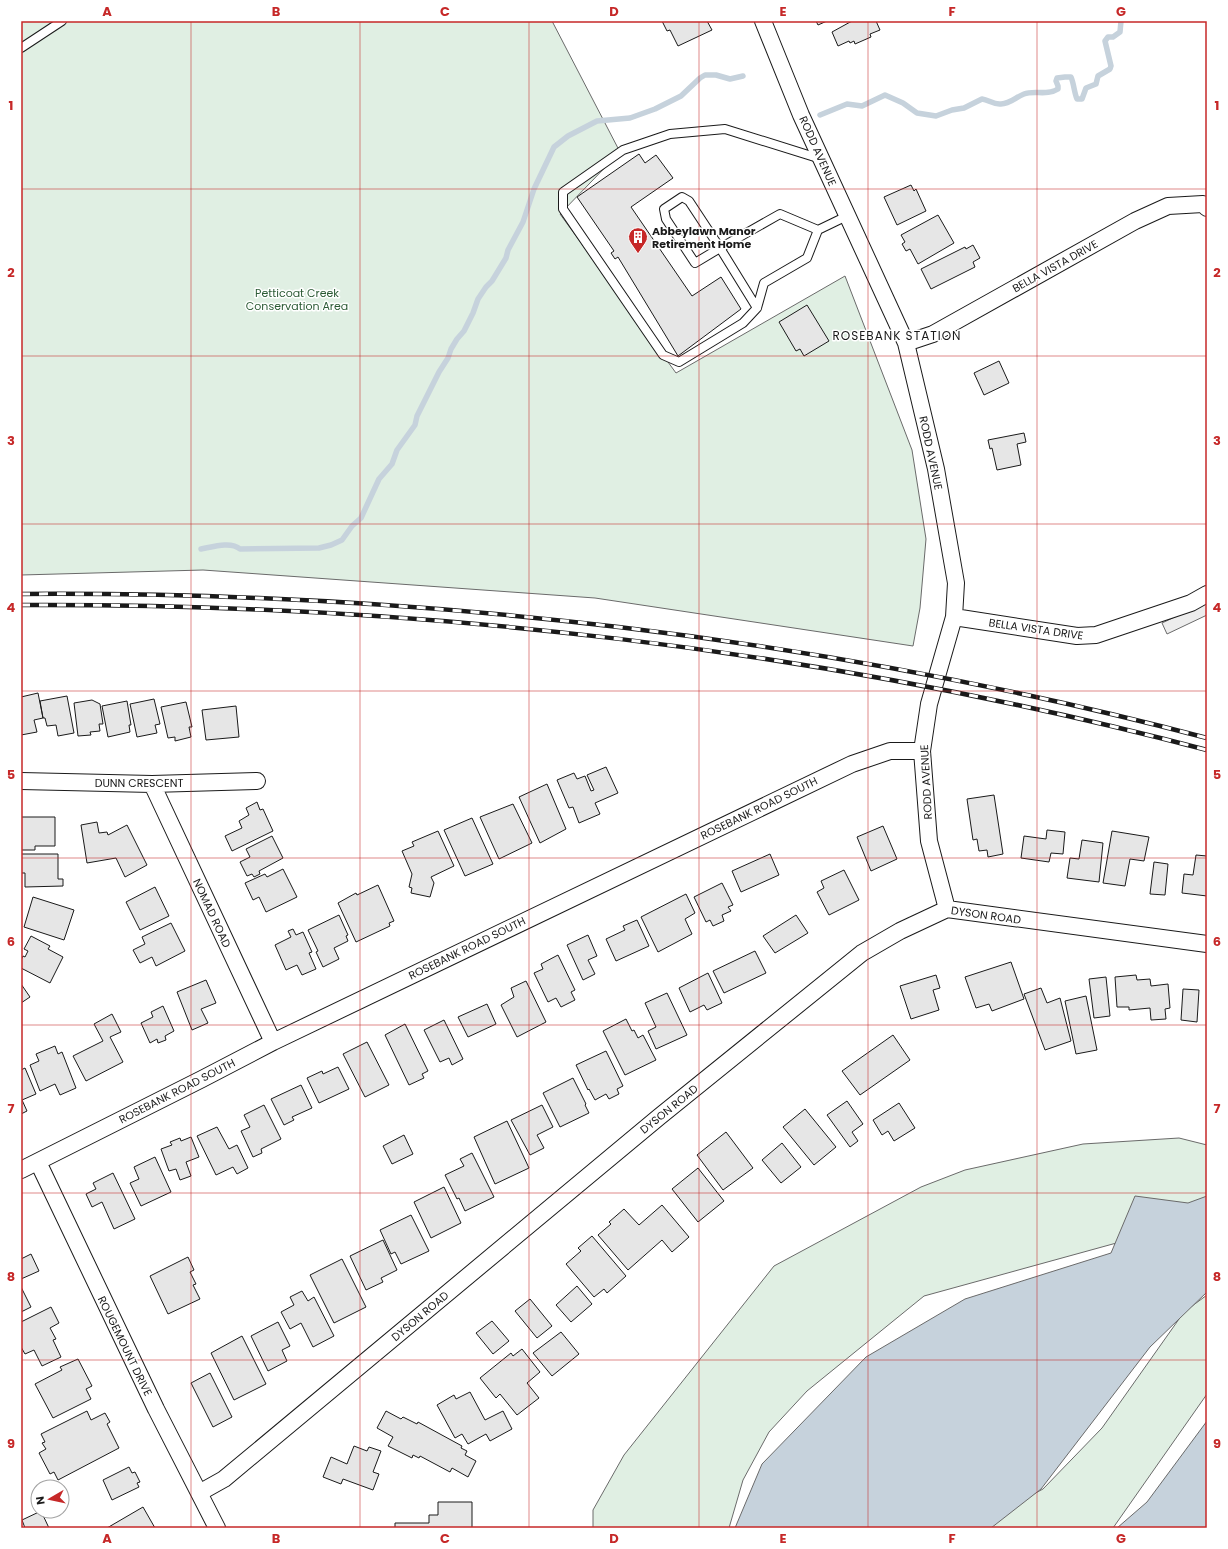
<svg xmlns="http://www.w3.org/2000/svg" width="1228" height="1549" font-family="Poppins,sans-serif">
  <rect width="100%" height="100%" fill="#fff"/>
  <path fill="#e0efe3" stroke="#6a6a6a" d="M21,21h531l68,131 -60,62 116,159 169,-97 67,174 14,89 -6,69 -7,38 -318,-48 -392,-28 -182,5z
    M1179,1138l28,7v66l-47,20 -236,65 -117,95 -38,41 -26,48 -14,48h-136v-18l31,-55 150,-189 147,-79 44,-17 118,-26z
    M1207,1295v99l-94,134h-143l73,-39 59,-61 82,-116z"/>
  <path fill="#ededed" stroke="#6a6a6a" d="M1207,602v13l-40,19 -5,-11z"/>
  <path fill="#c6d2dc" stroke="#6a6a6a" d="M1135,1196l53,7 19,-7v96l-57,55 -109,142 -50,39h-256l27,-64 104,-107 99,-58 146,-46z
    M1207,1421v107h-90l30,-26z"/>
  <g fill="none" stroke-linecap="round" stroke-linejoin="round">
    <path stroke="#c6d2dc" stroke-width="5.5" d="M820,115l27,-11 15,2 23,-11 18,8 14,10 19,3 16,-6 12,-2 18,-9c7,1 12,6 19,5 9,0 15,-7 23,-10 10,-4 23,2 34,-5v-3l-2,-5 1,-3 8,-1h6c3,7 3,15 6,22h5l4,-11 10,-4 2,-8 12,-7 1,-3 -6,-25 3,-4h5l7,-5 1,-11
      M201,549c11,-2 30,-8 39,0l79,-1 12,-3 11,-5 10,-14 9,-8 18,-39 13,-15 5,-14 18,-25 2,-9 22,-44 9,-14 3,-9 6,-10 7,-8 9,-18 5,-14 8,-12 6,-6 14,-23 2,-8 15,-28 11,-33 20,-42 14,-11 29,-15 33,-3 25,-9 26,-13 19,-18 5,-3h11l14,4 13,-3"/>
  </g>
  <path fill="#e6e6e6" stroke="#1a1a1a" d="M662,21h45l5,9 -34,16 -8,-16 -3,1z
    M816,21h11l-9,4z
    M852,21h24l4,9 -10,4 1,3 -16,7 -1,-3 -4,2 -1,-2 -11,5 -6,-14z
    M639,154l6,9 11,-8 17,23 -42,29 61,89 29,-19 20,32 -63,47 -60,-99 -3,2 -4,-6 3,-2 -37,-54z
    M911,185l3,6 2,-2 10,22 -29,14 -13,-28z
    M938,215l16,28 -36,21 -8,-15 -4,2 -4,-7 3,-2 -4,-7z
    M973,245l7,13 -7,4 2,5 -44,22 -10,-20 44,-22 1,2z
    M807,305l22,36 -25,15 -4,-7 -4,2 -17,-29z
    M999,361l10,22 -25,12 -10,-22z
    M1024,433l2,9 -9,2 4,21 -24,5 -5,-22 -2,1 -2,-9z
    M38,693l5,25 -9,2 3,12 -16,3v-38z
    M67,696l7,37 -16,3 -2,-11 -9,1 -2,-8h-2l-3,-17z
    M154,699l6,25 -5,1 2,8 -20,4 -7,-33z
    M92,700l8,4 3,20h-4l1,7 -10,1 1,3 -13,1 -4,-33z
    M127,701l4,24h-2l1,7 -22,5 -6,-31z
    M186,702l6,25h-3l2,10 -16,4v-4l-7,1 -7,-31z
    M236,706l3,31 -33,3 -4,-30z
    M606,767l12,26 -23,10 5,11 -21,9 -6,-16 -4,1 -12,-28 17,-7 3,6 8,-3 6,15 3,-1 -7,-15z
    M547,784l19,45 -26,14 -21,-46z
    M994,795l9,59 -15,3 -1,-7 -8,1 -2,-12 -4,1 -6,-41z
    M257,802l3,8 3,-1 10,22 -41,20 -7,-15 17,-8 -3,-7 10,-6 -3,-7z
    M513,804l19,39 -33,16 -19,-42z
    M21,817h34v29h-20v4h-14z
    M472,818l21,46 -28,12 -21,-46z
    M97,822l2,11 8,-1 1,3 19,-10 20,40 -22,12 -9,-19 -29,5 -6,-38z
    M883,826l14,33 -26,12 -14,-34z
    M1047,830l18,2 -2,22 -12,-1 -2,9 -28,-4 3,-22 22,3z
    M438,831l16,35 -23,11 3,6 -4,14 -19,-4 1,-5 -3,-1 3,-13 -10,-23 12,-5 -2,-4z
    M1112,831l37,6 -5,24 -14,-2 -5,27 -22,-3z
    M272,836l11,22 -24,13 1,3 -6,3 -2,-3 -5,2 -7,-14 10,-5 -4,-8z
    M1082,840l21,3 -4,39 -32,-4 3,-20 9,1z
    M21,854h37v25h5v7l-38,1v-14h-4z
    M770,854l9,21 -38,17 -9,-21z
    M1196,855l11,1v40l-25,-3 2,-19 9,1z
    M1154,862l14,2 -3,31 -15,-1z
    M283,869l14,28 -31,15 -7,-15 -6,3 -8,-17 20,-9 2,3z
    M844,870l15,30 -30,15 -12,-23 7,-4 -3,-7z
    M722,883l11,22 -5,2 3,4 -9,4 2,6 -11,5 -3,-6 -4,2 -12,-25z
    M378,885l16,36 -5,2 1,3 -34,16 -18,-39 18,-10 1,2z
    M155,887l14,29 -29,14 -14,-28z
    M686,894l9,19 -10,6 7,15 -34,18 -17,-35z
    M33,897l41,13 -10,30 -40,-13z
    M339,915l9,20 -2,1 2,5 -14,7 5,11 -16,8 -7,-15 2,-1 -10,-21z
    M796,915l12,18 -33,20 -12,-17z
    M637,920l12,26 -33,15 -10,-22 19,-9 -2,-4z
    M171,923l14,28 -29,15 -4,-9 -12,6 -7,-13 12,-6 -3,-7z
    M293,929l3,6 7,-3 9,20 -3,1 7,16 -14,6 -5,-10 -11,5 -11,-25 16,-8 -3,-6z
    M588,935l9,21 -9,4 7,14 -12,6 -16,-35z
    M31,936l19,10 -2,3 15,8 -13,26 -29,-15v-8l2,-4 2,1 3,-6 -4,-2z
    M755,951l11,22 -42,20 -11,-22z
    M558,955l17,35 -4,2 4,8 -14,7 -5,-9 -8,4 -14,-29 9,-4 -2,-5z
    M1011,962l13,37 -32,12 -3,-7 -13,4 -11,-31z
    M708,973l14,30 -15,7 -3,-5 -14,7 -11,-24z
    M936,975l4,13 -7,2 6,20 -28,9 -11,-33z
    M1136,975l1,5 13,-1 1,7 17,-2 2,24 -5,1 1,10 -15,1 -1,-12 -21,2v-3h-12l-2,-30z
    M1106,977l4,39 -16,2 -5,-39z
    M206,980l10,23 -15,6 7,14 -16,7 -15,-38z
    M526,981l20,41 -29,15 -16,-32 13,-8 -3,-9z
    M21,984l9,13 -9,6z
    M1041,988l6,15 13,-5 11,43 -26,9 -21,-56z
    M1183,989l16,1 -2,32 -16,-2z
    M667,993l20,42 -31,14 -8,-18 8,-4 -11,-24z
    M1086,996l11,54 -21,4 -11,-53z
    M487,1004l9,20 -28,13 -10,-20z
    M163,1006l11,25 -9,5 1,4 -8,3 -1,-4 -7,4 -9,-20 12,-6 -2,-5z
    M112,1014l9,18 -11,5 13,25 -37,19 -13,-25 30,-15 -9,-17z
    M626,1019l6,12 2,-1 4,8 5,-3 13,25 -31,15 -22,-44z
    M444,1020l19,39 -11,6 -3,-7 -9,4 -16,-32z
    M405,1024l23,47 -6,3 2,4 -15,7 -24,-50z
    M893,1035l17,25 -50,35 -18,-24z
    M367,1042l22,43 -24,12 -22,-43z
    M55,1046l3,8 4,-2 14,36 -16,7 -5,-11 -15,7 -10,-26 9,-4 -3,-7z
    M606,1051l17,35 -6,3 2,5 -10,5 -3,-5 -11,6 -6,-11 -1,1 -12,-25z
    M338,1067l11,22 -30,14 -12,-25 15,-7 1,3z
    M25,1068l11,26 -14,6 5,11 -6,3v-44z
    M573,1078l13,26 -1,1 4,8 -29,14 -17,-34z
    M301,1085l11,23 -20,9 2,3 -10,5 -13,-26z
    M847,1101l16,23 -11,8 6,9 -8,6 -23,-32z
    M899,1103l16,25 -21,13 -6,-10 -6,4 -9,-15z
    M264,1105l17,34 -20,10 1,4 -9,4 -12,-26 9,-4 -6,-12z
    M542,1105l11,22 -16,8 7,13 -14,7 -19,-35z
    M805,1109l31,38 -22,18 -31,-38z
    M507,1121l22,47 -34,16 -21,-47z
    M217,1127l12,22 8,-4 11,23 -11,6 -4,-7 -17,8 -19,-39z
    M726,1132l27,36 -30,22 -26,-35z
    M404,1135l9,19 -21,10 -9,-18z
    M191,1137l8,20 -13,5 5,14 -11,4 -4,-11 -7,2 -8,-22 11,-4 -2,-3 10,-4 1,3z
    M782,1143l19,24 -20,16 -19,-23z
    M472,1153l22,44 -29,14 -6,-13 -2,1 -12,-24 19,-9 -4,-7z
    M155,1157l16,35 -30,14 -11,-23 9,-4 -5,-12z
    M698,1168l26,33 -26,21 -26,-33z
    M113,1173l22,46 -21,10 -12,-27 -10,5 -6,-13 10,-5 -3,-6z
    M444,1187l17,36 -30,15 -17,-36z
    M662,1205l27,32 -17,15 -10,-12 -34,30 -30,-35 13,-11 -2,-2 15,-13 15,16z
    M411,1215l18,36 -28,13 -6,-12 -4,2 -11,-24z
    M592,1236l34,40 -19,17 -3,-4 -10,8 -28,-33 15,-13 -3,-3z
    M383,1240l14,30 -16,8 2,4 -17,8 -16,-34z
    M31,1254l8,17 -18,8v-20z
    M188,1257l6,13 -4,2 6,12 -3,1 7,14 -32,15 -18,-38z
    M342,1259l24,48 -32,16 -24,-48z
    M577,1286l15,18 -21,18 -15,-17z
    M21,1287l10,20 -10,5z
    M302,1291l6,10 6,-4 20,39 -21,11 -12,-24 -11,6 -9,-17 13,-7 -4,-8z
    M530,1299l22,27 -15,12 -22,-27z
    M51,1307l8,16 -9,5 6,11 -3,1 8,17 -19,9 -8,-16 -9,4 -4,-7v-25z
    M492,1321l17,20 -16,13 -17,-21z
    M278,1322l12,24 -8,4 5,11 -19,10 -17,-35z
    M561,1332l18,22 -27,22 -19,-23z
    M242,1336l24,48 -32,16 -23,-47z
    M522,1349l18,23 -13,11 12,15 -22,17 -17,-21 -4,4 -16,-20 31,-25 2,3z
    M78,1359l14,27 -6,3 5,10 -38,19 -18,-34 27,-14 -2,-3z
    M210,1373l22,44 -19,10 -22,-44z
    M470,1392l15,28 18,-9 9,18 -22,12 -4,-7 -18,10 -6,-10 -7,4 -18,-33 17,-10 2,4z
    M87,1411l4,9 14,-7 5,9 -3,2 12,24 -61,32 -4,-8 -4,2 -11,-21 7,-4 -4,-6 3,-1 -4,-8z
    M386,1411l15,8 2,-2 14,7 1,-2 44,24 -1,2 6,3 -2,4 11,6 -8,16 -16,-9 -2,4 -30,-16 -1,2 -6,-3 -1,3 -24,-12 5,-9 -16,-9z
    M354,1446l13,5 2,-4 12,4 -8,21 6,2 -6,16 -30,-11 -2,5 -18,-7 8,-20 16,7z
    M129,1467l3,6 3,-1 5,10 -3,1 2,4 -27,13 -9,-20z
    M438,1502h34v26h-77v-5h34v-8h9z
    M143,1507l12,21h-48z
    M41,1511l8,17h-24l-3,-8z"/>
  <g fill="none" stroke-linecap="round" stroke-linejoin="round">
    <g stroke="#1a1a1a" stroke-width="10">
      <path id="lane" d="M21,48l41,-27
        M818,230l29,-14
        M757,308l-37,-60 -25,15 -29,-44 -2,-10 18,-12 7,4 31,47 60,-34 38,16 -11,28 -43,25 -7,25 -14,15 -64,39 -16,-7 -100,-146v-17l60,-42 47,-16 55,-5 96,30"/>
    </g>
    <g stroke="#1a1a1a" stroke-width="18">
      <path id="street" d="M763,21l38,94 105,228 30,126 20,114 -2,34 -25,87 -7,47 7,90 18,68
        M906,343l27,-9 202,-113 33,-15 35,-2 4,4
        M954,617l123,19 19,-1 95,-32 16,-9
        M21,781l131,3 105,-3
        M152,784l121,258
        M38,1162l118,247 61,119
        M21,1170l181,-91 71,-37 579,-278 38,-13h32
        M199,1493l25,-14 435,-362 203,-164 38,-22 47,-22 260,35"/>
    </g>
    <use href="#lane" stroke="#fff" stroke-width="8"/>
    <use href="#street" stroke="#fff" stroke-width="16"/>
    <g stroke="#1a1a1a" stroke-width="4.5">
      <path id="rail" d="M21,594c396,-3 802,43 1186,144
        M21,605c398,-2 801,44 1186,145"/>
    </g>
    <use href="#rail" stroke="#fff" stroke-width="3" stroke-dasharray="9" stroke-linecap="butt"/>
  </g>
  <path fill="none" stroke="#c62828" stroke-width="1" stroke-opacity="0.55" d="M191,21v1507M360,21v1507M529,21v1507M699,21v1507M868,21v1507M1037,21v1507M21,189h1186M21,356h1186M21,524h1186M21,691h1186M21,858h1186M21,1025h1186M21,1193h1186M21,1360h1186"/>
  <defs>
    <g id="building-pin" transform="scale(1)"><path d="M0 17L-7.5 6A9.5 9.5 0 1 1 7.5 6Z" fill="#c62828" stroke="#fff"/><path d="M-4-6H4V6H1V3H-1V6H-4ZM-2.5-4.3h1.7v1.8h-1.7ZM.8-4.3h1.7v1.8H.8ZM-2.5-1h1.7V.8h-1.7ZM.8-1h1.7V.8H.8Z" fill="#fff"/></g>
  </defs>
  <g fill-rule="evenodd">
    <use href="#building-pin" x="638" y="237"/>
  </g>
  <g text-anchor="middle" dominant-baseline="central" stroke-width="3" stroke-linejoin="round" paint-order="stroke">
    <g font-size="11" fill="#1a1a1a" stroke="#fff">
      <text transform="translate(818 151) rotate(66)">RODD AVENUE</text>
      <text transform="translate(1055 266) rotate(-29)">BELLA VISTA DRIVE</text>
      <text transform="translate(931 453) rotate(78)">RODD AVENUE</text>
      <text transform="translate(1036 629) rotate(8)">BELLA VISTA DRIVE</text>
      <text transform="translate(926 782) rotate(-93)">RODD AVENUE</text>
      <text x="139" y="783">DUNN CRESCENT</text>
      <text transform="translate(759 808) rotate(-26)">ROSEBANK ROAD SOUTH</text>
      <text transform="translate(212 913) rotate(65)">NOMAD ROAD</text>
      <text transform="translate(986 915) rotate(8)">DYSON ROAD</text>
      <text transform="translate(467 948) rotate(-26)">ROSEBANK ROAD SOUTH</text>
      <text transform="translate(177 1091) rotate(-27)">ROSEBANK ROAD SOUTH</text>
      <text transform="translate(669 1109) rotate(-39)">DYSON ROAD</text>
      <text transform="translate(420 1316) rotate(-40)">DYSON ROAD</text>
      <text transform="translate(125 1346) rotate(64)">ROUGEMOUNT DRIVE</text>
    </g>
    <g font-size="11" font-weight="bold" fill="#1a1a1a" stroke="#fff" text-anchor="start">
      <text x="652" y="231">Abbeylawn Manor<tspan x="652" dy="13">Retirement Home</tspan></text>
    </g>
    <g font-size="11" fill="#2b5a34" stroke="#fff">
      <text x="297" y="293">Petticoat Creek<tspan x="297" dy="13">Conservation Area</tspan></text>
    </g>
    <g font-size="12" letter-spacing="1" fill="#1a1a1a" stroke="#fff">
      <text x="897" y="335">ROSEBANK STATION</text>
    </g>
  </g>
  <rect width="1228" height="1549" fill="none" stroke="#ffffff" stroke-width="44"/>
  <g transform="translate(50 1499) rotate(261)"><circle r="19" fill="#ffffff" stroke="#a3a3a3"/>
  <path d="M0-3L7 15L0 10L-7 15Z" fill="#c62828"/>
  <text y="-6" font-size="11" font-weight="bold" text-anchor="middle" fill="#1a1a1a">N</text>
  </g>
  <rect x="22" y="22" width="1184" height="1505" fill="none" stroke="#c62828" stroke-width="1.5"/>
  <g font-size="13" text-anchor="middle" font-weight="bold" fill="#c62828">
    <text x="107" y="16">A</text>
    <text x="276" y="16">B</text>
    <text x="445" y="16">C</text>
    <text x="614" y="16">D</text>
    <text x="783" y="16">E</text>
    <text x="952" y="16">F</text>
    <text x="1121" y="16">G</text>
    <text x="11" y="110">1</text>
    <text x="1217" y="110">1</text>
    <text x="11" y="277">2</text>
    <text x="1217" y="277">2</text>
    <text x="11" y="445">3</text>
    <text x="1217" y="445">3</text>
    <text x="11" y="612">4</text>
    <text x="1217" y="612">4</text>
    <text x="11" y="779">5</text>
    <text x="1217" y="779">5</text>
    <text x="11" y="946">6</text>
    <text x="1217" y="946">6</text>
    <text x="11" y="1113">7</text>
    <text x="1217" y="1113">7</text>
    <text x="11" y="1281">8</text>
    <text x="1217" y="1281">8</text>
    <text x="11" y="1448">9</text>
    <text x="1217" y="1448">9</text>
    <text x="107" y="1543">A</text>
    <text x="276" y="1543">B</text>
    <text x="445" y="1543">C</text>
    <text x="614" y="1543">D</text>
    <text x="783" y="1543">E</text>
    <text x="952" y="1543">F</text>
    <text x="1121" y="1543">G</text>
  </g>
</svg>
